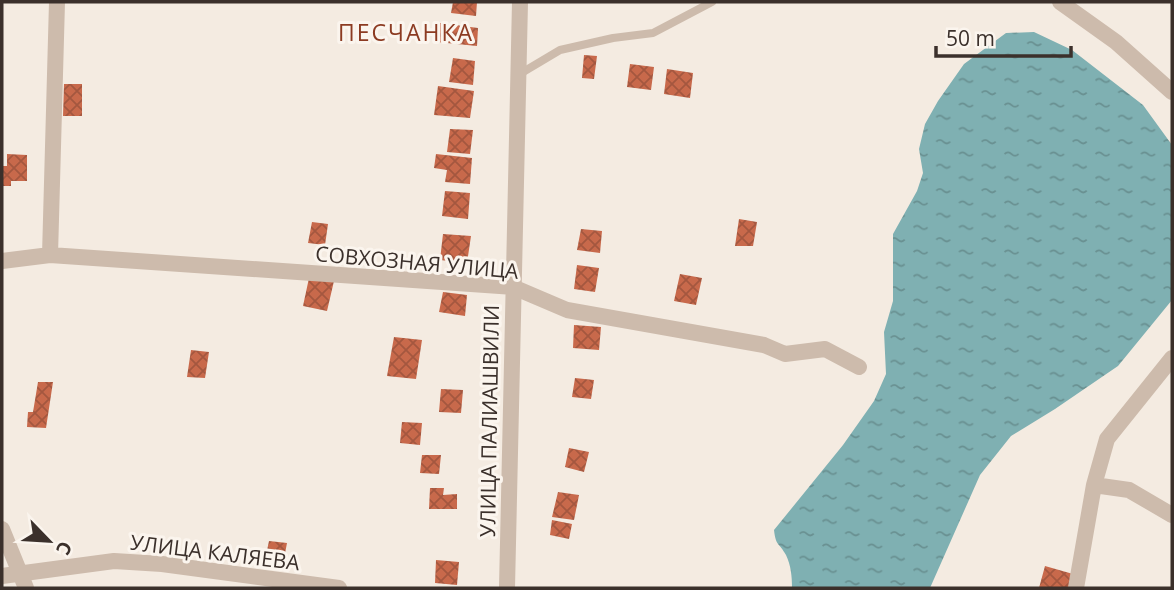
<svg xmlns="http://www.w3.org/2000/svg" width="1174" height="590" font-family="'Open Sans',sans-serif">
  <defs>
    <pattern id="water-ripples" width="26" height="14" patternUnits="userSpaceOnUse" patternTransform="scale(1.75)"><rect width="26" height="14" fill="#7fb0b2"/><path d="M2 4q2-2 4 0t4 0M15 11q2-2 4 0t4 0" fill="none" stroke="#699091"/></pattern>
    <pattern id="building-cross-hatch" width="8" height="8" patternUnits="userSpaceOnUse" patternTransform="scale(1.75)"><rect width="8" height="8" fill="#c8694b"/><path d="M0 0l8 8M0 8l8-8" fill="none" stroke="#a4573f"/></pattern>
  </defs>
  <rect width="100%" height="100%" fill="#f4ebe1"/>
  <path fill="url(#water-ripples)" d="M1034,32l38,18 71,55 29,40v155l-54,66 -63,43 -44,27 -31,39 -50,113h-138c0,-12 -1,-22 -6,-33 -7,-13 -10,-8 -12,-25l69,-85 31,-44 12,-27 -2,-42 9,-31v-67l24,-43 6,-18 -4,-24 6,-25 13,-23 26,-37 42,-31z"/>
  <path fill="url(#building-cross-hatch)" d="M453,2h24l-1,14 -25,-3z
    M440,23l38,5 -1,18 -40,-4z
    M584,55l13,1 -3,23 -12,-1z
    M453,58l22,3 -2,24 -24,-3z
    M630,64l24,3 -3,23 -24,-3z
    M667,69l26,4 -3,25 -26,-4z
    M64,84h18v32h-19z
    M438,86l36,5 -4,27 -36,-3z
    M450,129l23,1 -3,24 -23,-2z
    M7,154l20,1v26h-16v5h-9v-20h5z
    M436,154l36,4 -2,26 -25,-2 2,-12 -13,-2z
    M445,191l25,2 -2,26 -26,-3z
    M739,219l18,3 -4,24h-18z
    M312,222l16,2 -3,21 -17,-2z
    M581,229l21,2 -2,22 -23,-3z
    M443,234l28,2 -4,27 -27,-3z
    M577,265l22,3 -4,24 -21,-3z
    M680,274l22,4 -6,27 -22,-4z
    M309,278l25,3 -7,30 -24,-5z
    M443,292l24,3 -2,21 -26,-4z
    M574,325l27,2 -2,23 -26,-2z
    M394,337l28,3 -6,39 -29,-3z
    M191,350l18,2 -4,26 -18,-1z
    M575,378l19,2 -3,19 -19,-2z
    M38,382h15l-7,46 -19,-1 1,-15h5z
    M441,389l22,1 -2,23 -22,-1z
    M402,422l20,1 -2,22 -20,-2z
    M569,448l20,4 -5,20 -19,-5z
    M422,455h19l-2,19 -19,-1z
    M430,488h14l-1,7 14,-1v15h-28z
    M558,492l21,3 -5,25 -22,-3z
    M552,520l20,4 -3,15 -19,-4z
    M269,541l18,2 -4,21 -18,-4z
    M436,560l23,2 -2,23 -22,-2z
    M1045,566l28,8 -4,14h-30z"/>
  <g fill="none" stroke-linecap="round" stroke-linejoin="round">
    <path stroke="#cdbbac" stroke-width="8" d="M518,75l42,-25 53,-12 40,-5 59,-31"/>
    <path stroke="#cdbbac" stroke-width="16" d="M1060,2l56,40 56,50
      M50,255l7,-253
      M2,261l48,-6 463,32 54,23 197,35 21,9 40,-5 34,18
      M1094,485l35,5 43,25
      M2,529l24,59
      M2,576l112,-15 48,3 177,24
      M507,588l13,-586
      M1076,588l18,-103 13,-46 65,-81"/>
  </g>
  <g text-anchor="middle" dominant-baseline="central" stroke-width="6" stroke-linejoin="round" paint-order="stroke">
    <g font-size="21" fill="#3b302b" stroke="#fbf5ee">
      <text transform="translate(417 262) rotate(5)">СОВХОЗНАЯ УЛИЦА</text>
      <text transform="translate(489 421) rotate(-89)">УЛИЦА ПАЛИАШВИЛИ</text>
      <text transform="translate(215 552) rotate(7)">УЛИЦА КАЛЯЕВА</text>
    </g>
    <g font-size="23" letter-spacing="2" fill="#8c3b22" stroke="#fbf5ee">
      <text x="406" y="32">ПЕСЧАНКА</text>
    </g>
  </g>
  <rect width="1174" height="590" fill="none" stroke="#3b302b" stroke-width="7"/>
  <g transform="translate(49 541) rotate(115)" stroke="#fbf5ee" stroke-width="5" paint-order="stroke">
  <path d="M0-5L12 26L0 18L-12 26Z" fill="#3b302b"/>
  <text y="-10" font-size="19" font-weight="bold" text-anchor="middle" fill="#3b302b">С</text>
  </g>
  <path d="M936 46v10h135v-10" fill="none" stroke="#3b302b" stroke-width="3.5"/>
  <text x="946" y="46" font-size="21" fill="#3b302b" stroke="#fbf5ee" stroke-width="5" paint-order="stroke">50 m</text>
</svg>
